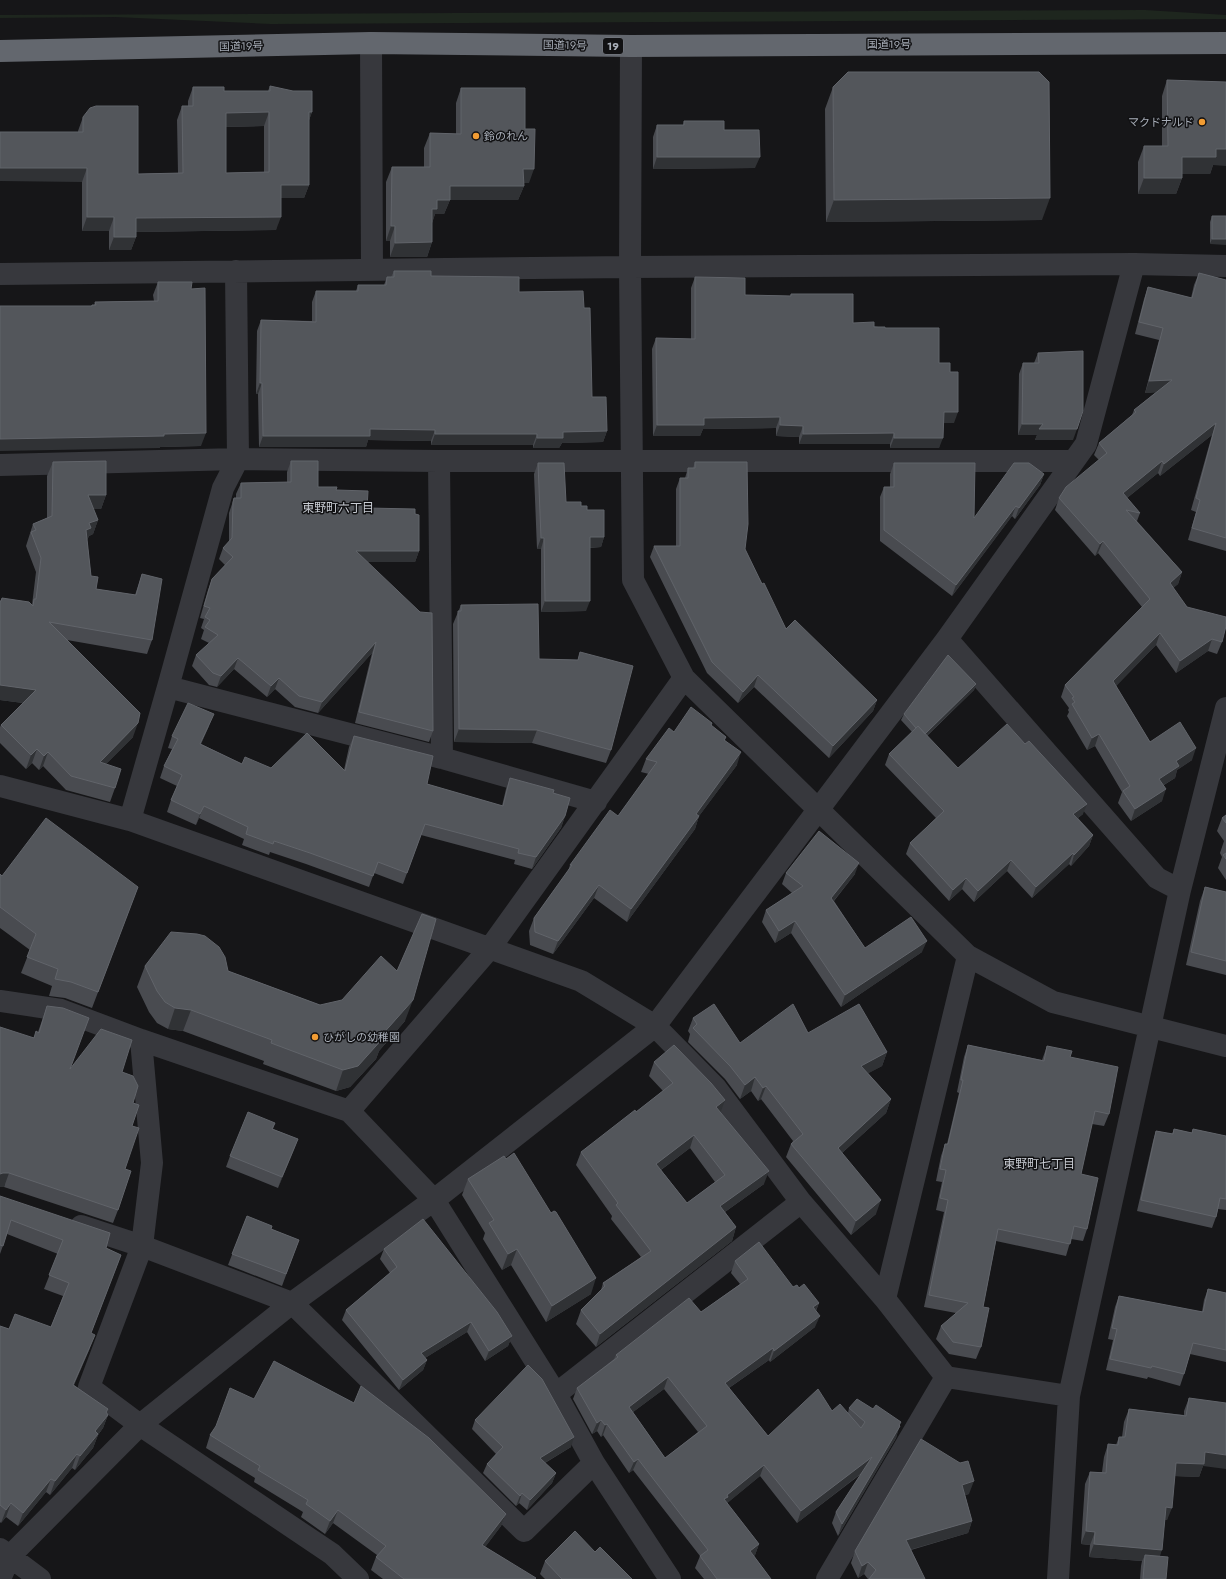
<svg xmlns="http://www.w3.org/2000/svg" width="1226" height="1579" font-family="Jost,'Noto Sans JP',sans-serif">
  <rect width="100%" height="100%" fill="#161618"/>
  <path fill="#1e261e" d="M1145,10l81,5v4l-955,5 -156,-7 -115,1v-3z"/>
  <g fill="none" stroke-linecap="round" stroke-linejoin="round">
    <path stroke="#37383d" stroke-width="22" d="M371,43l1,226
      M631,46l-1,221 3,313 51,98 284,278 85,46 173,44
      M0,274l630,-7 504,-3 92,2
      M439,461l3,297
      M0,465l238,-6 201,2h634
      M947,639l210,239 23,12
      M168,687l274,71 154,44
      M0,786l130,34 451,161 74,45 61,62 85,114 84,97 61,78 123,19
      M130,820l38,-133 55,-199 15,-29 -2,-188
      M0,1001l61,9 80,30 208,71 85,89 122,194 38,69 76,116
      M141,1040l11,123 -10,83 -53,141 51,38 192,129 26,25
      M349,1111l141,-163 194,-270
      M81,1226l61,20 150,57 232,228 70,-68
      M885,1299l83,-343
      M556,1394l245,-192
      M0,1549l40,30
      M0,1579l10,-23 130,-131 152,-122 142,-103 221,-174 292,-387 139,-195 48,-180
      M827,1579l119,-202
      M1058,1579l11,-183 111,-506 46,-182"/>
    <path stroke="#63676e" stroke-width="22" d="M0,51l371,-8 260,3 595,-3"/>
  </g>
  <path fill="#494b50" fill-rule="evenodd" d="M1167,80l46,85 -3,9h-28v4l-6,16h-38v-32l6,-16h18v-50z
    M270,86l42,26 -3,8v65l-5,13h-23l-5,32 -140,2v5l-5,13h-22v-19h-27v-49l-4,-51 5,-14 55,57 40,-1 -1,-53 5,-14h6v-5l5,-14 31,4h44zM264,126v46l-38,1v-46z
    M833,87l209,133 -216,2 -1,-113z
    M461,88l64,41 4,54h-5v3l-6,14h-68l-6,14h-9l-3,9v19l-5,15h-37v-16h-4v-59l6,-15h32v-19l6,-15 26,1v-31z
    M684,121l40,9 31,38 -102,1v-32l4,-12h26z
    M1212,216h14l-16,28v-22z
    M394,271l37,5 88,16 65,16 8,89 15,34 -4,11 -41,1 -3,5h-26v-3h-102v-4l-63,-1 -2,7h-107l-1,-53h-2l1,-63 4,-11 51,1v-19l4,-11h40l2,-6h26l3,-8h4z
    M1199,273l27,7v271l-38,-11 8,-28 -5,-2 21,-75 -52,41 -2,-3 -31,25 13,15 -3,8 45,51 -4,12 -5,4 14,19 35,35 -5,12 -9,-3 -32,22 -20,-28 -40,41 34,56 42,18 -15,10 -2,8 -11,7 -2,16 -31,20 -13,-18 4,-11 -27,-46 -8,4 -20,-34 2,-4 -1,-2 1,-2 -8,-11 4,-12 77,-78 -44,-54 -3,3 -40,-46 4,-12 40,-38 -5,-5 5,-12 33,-28 2,-5 22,-18 -11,1 14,-53 -24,-6 9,-35 4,-12 43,11 3,-13z
    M695,277l50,18 45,1 1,-2 62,29 32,5 54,35 15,60h-10l-5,25h-49v-4h-91v-7l-23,-1v-8l-73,1 -3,7h-47l-1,-87 4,-11 35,1v-51z
    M158,282l33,7 10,157 -41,1v1l-69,-142 1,-1h2l1,-3 59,-1 -1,-6z
    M1038,353l35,87h-38l2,-5h-19l1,-61 4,-11h11z
    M291,461l27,26 18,3 31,18 48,6 4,37 -4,11h-47l65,169 -4,11 -74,-19 17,-70 -54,60 -23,-6 -20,-18 -8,8 -33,-28 -17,18 -8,-2 -17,-19 4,-11 13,-12 -8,-4 3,-9 -3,-2 3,-9 -4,-1 8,-28 4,-11 13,-14 -6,-6 4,-11 6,-6v-29l5,-15h2v-4l5,-11 46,-1v-10z
    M53,462l53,33 -5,14h-8l5,11 -5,14 -4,2 -2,4 4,36 5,13 39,6 7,-21 10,66 -5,14 -80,-14 66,97 -27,27 9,24 -5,14 -44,-12 -23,-24 -4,4 -7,-7 -6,6 -26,-26v-16l1,-2 22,-22 -23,-3v-99h1l1,-3 30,7 4,-33 -10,-26 7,-22 14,-6v-42z
    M695,462l50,87 17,35 24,45 91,71 -4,11 -44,47 -75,-71 -16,16 -31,-30 -57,-116 4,-11h22v-57l4,-11h5l3,-10h5z
    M538,463l28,39 21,8 17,27 -3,10 -11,1 -4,63 -45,1v-63h-4l-3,-75z
    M894,463l80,55 70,-44 -4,11 -25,34 -3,-3 -60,80 -72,-55v-44l4,-10h6v-13z
    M461,605l78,54 39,1 2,-8 31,98 -5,13 -74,-20 -78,-1 -1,-118z
    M976,684l-2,6 -47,46 31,32 125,46 -5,4 15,17 -4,11 -18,20 -2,-2 -37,34 -25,-27 -33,31 -12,-13 -13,12 -43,-47 4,-11 26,-25 -51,-53 4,-11 23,-22 -11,-12 3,-6z
    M712,723l-1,3 15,11 -1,3 12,25 -38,51 -4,13 -68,93 -33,-24 -41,56 -23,-9 -1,-14 5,-13 34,-47 2,-6 48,-49 31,-42 -8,-2 5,-13 28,-27z
    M209,726l-8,18 41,20 29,4 73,2 5,-23 5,-11 73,48 75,22 4,-17 4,-11 43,15 12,23 -4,12 -29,41 -18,-5 1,-4 -94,-25 -18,49 -29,-11 -5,14 -63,-23 -36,-12 -1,3 -27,-10 2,-6 -45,-21 -3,7 -29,-13 4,-12 6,-14 -17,-8 4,-12 8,-17 -4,-1 4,-12z
    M1226,815v65l-8,-12 4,-11 -2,-4 4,-12 -7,-10 5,-13z
    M786,873l69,1 -21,27 31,47 57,4 -81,55 -50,-74 -16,10 -13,-21 4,-12 26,-17 -10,-9z
    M0,874l2,2 136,11 -46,121 -27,-10 -16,-2 3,-10 -31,-13 9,-23 -30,-22z
    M1205,887l21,5v83l-40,-10 14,-64z
    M145,966l83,5 92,34 85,16 -26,30 -3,8 -26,28 -14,4 -73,-27 1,-3 -81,-30 -15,-2 -11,-6 -8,-11 -12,-25z
    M47,1006l23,63 52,3 11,31 -1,23 -14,84 -5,13 -109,-36 29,-149 5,-6z
    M693,1018l47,25 68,-10 79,19 -5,14 -14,7 23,26 -5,14 -44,40 34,61 -25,21 -65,-78 5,-13 2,-3 -32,-42 -3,2 -7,-10 -11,8 -15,-20 -37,-37 2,-8 -2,-3z
    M968,1045l74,15 5,-14 23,11 39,57 -5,12 -12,-2 -11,50 6,55 -4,12 -12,-2 -5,17 -70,-15 -13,66 -2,40 -5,12 -27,-5 -13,-15 5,-13 15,-13 -32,-6 20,-95 -8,-2 6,-28 -6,-1 5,-25 4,-12h2l12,-51 -2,-1 7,-35z
    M654,1062l66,50 44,72 -39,28 11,15 -4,14 -136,106 -20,-23 5,-14 20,-20 2,-7 38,-26 -30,-38 1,-3 -36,-51 5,-13 55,-40 27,-21 -14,-15zM690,1148l25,34 -28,21 -26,-33z
    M275,1123l-2,6 25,10 -20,49 -52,-21 4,-11z
    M1174,1129l18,4 1,-4 33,7v74l-8,-1 -2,8 -4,11 -75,-17 16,-70 3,-10 16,3z
    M506,1159l45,54 40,81 -45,28 -35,-57 -9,5 -19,-31 2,-6 -23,-38 6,-16z
    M0,1196l106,52 15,7 -30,78 -1,15 -16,37 34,24 -1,4 1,2 -5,13 -5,7 -5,13 -18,22 -3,-2 -22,27 -4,-3 -28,34 -12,-9 -5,6 -1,-1v-196l9,3 42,-2 12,-31 -19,-7 14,-35 -51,-20 -7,20z
    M247,1216l24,13 28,11 -17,46 -54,-21z
    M384,1249l128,87 -4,10 -23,15 -18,-29 -42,26 2,2 -4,10 -24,20 -57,-70 4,-10 44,-37 -10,-14z
    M735,1261l58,26 6,1 20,15 -3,8 -1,16 -45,35 -1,-2 -40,28 39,48 64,-25 16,2 1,-5 50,18 -3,12 -58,98 -6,-13 4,-11 25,-38 -64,49 -37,-47 -33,27 32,41 -4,11 -1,1 17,23h-67l-9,-11 5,-12 -67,-86 -4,3 -26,-38 -2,2 -4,-6 -5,3 -19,-35 4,-11 37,-29 2,-4 85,-43 39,-28 -9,-11zM664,1389l34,43 -33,26 -32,-46z
    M1208,1289l18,4v69l-36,-8 -6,20 -4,12 -32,-9 -1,2 -41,-9 7,-30 -5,-1 7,-32 4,-11 83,16 2,-12z
    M1189,1398l14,68 -4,11 -24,-1 -8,44h-2l-5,36 6,23h-26l1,-13 1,-5 -53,-4 1,-12 -9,-1 4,-60 5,-12h12l2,-15 4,-13 8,1 3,-8h3l2,-15 5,-13 55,6v-4z
    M475,1420l96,27 -26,16 11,10 -4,10 -25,27 -8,-7 -3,3 -33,-33 4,-9 9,-10 -24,-25z
    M210,1435l296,79 -5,12 -16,21 50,32h-152l-12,-9 5,-13 1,-2 -44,-32 -8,11 -24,-17 2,-5 -49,-30 1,-4 -49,-30z
    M921,1439l48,55 -4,1 7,26 -4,12 -57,17 14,29h-57l-4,-5 -6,4 -7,-15 4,-12z
    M595,1552l37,27h-87l-5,-5 5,-13z"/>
  <path fill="#303235" d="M269,112l-5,14 -43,1 5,-14z
    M309,112h3l-5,14z
    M1216,149h10v17l-13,-1 -3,9h-34l6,-17z
    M657,157h103l-5,11 -102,1z
    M0,168h87l-5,14 -82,-1z
    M523,169h11l-5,14h-11z
    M1144,178h38l-6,16h-38z
    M281,185h28l-5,13h-28z
    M450,186h74l-6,14h-68l-6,14h-9l-3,9v-14l5,-9z
    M1050,198l-8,22 -216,2 8,-22z
    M87,217h27l-5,14h-27z
    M281,217l-5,13 -145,2 5,-14z
    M391,226h4l-5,15h-4z
    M114,237h22l-5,13h-22z
    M1212,239h14v6l-16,-1z
    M432,242l-5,15h-37l5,-14z
    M1172,380l-5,12 -22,1 4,-12z
    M260,383h2l-4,11h-2z
    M944,412h14l-4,11h-14z
    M780,417l-4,11 -73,1 -3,7h-47l4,-11 47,-7z
    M1216,423l-4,12 -52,41 4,-12z
    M1022,424h21l34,5 -4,11h-38l2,-5h-19z
    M780,425l23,1 -4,11 -23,-1z
    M370,429l65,1 -4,11 -63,-1 -2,7h-107l4,-11z
    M607,431l-4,11 -41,1 -3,5h-26l4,-10 26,-6z
    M206,433l-5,13 -41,1v1l-160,3v-12z
    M894,433l-4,11h-91l4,-10z
    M435,434h102l-4,11h-102z
    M894,438h49l-4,10h-49z
    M1162,461l-4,12 -40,32 5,-12z
    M1044,474l-4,11 -25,34 4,-11z
    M88,495h18l-5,14h-18z
    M1016,506l-4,10 -60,80 4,-11z
    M98,520l-5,14 -4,2 -3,6v-12l3,-7z
    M590,537h14l-3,10 -15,1z
    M541,538h3l-3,11h-4z
    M1103,541l-5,12 -3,3 5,-12z
    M356,551h63l-4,11h-63z
    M1182,572l-4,12 -13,11 5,-12z
    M545,601h45l-4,10 -45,1z
    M1160,633l-4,12 -47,48 4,-12z
    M1212,639l-4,12 -32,22 4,-12z
    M376,642l-4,11 -54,60 4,-11z
    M238,658l-4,11 -17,18 4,-11z
    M758,675l-4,12 -16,16 5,-11z
    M279,678l-4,11 -8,8 4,-11z
    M976,684l-2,6 -53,51 2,-5z
    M0,685l36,5 -5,14 -31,-4z
    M877,700l-4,11 -44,47 4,-12z
    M214,714l-5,12 -13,29 4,-11z
    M138,723l-5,14 -39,39 6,-14z
    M459,729l78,1 -5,13 -78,-1z
    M1099,734l-4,12 -8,4 5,-12z
    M1196,748l-4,12 -15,10 -2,8 -20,12 4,-11 17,-18z
    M37,749l-5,14 -6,6 5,-14z
    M48,752l-5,14 -4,4 5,-14z
    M741,752l-4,13 -46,62 5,-13z
    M1166,789l-4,12 -31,20 4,-12z
    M1087,804l-4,10 -14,11 4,-11z
    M204,806l-5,12 -3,7 4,-11z
    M565,816l-4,12 -29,41 4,-12z
    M699,816l-4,13 -68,93 4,-13z
    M1093,835l-4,11 -18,20 3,-11z
    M1073,853l-4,11 -37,34 4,-11z
    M1011,860l-4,11 -33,31 4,-11z
    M859,863l-4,11 -28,35 4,-11z
    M966,878l-4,11 -13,12 4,-11z
    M599,885l-5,13 -41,56 5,-13z
    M795,921l-4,12 -16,10 4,-12z
    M927,941l-5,11 -81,55 4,-12z
    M413,1000l-8,21 -26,30 -3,8 -26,28 -14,4 7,-21 38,-34z
    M175,1008l16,2 -8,21 -15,-2z
    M887,1052l-5,14 -26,14 5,-14z
    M755,1077l-4,14 -11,8 5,-14z
    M766,1086l-5,13 -3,2 5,-13z
    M891,1099l-5,14 -53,48 5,-13z
    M725,1100l-5,14 -4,-7z
    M694,1135l-4,13 -39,29 5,-13z
    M298,1139l-4,11 -16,38 4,-11z
    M769,1171l-5,13 -49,35 5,-13z
    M3,1173h6l-5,14h-4v-13z
    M881,1200l-5,14 -25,21 5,-14z
    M736,1227l-4,14 -136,106 4,-13z
    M517,1249l-6,16 -9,5 6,-16z
    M121,1255l-5,14 -30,77z
    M596,1278l-5,16 -45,28 6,-16z
    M819,1303l-5,11 -1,-7z
    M820,1316l-5,11 -45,35 4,-11z
    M471,1322l-4,10 -50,31 4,-10z
    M95,1335l-5,13 -22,50 5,-13z
    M512,1336l-4,10 -23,15 4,-10z
    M773,1348l-4,12 -49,34 5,-11z
    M427,1360l-4,10 -24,20 4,-10z
    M668,1377l-4,12 -39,29 4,-11z
    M108,1409l-3,9 3,-3 -5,13 -5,7 -5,13 -18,22 5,-14z
    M601,1420l-4,11 -5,3 5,-11z
    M901,1422l-5,16 -58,98 4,-12z
    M607,1424l-4,11 -2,2 4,-12z
    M574,1437l-3,10 -35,21 4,-10z
    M1205,1452l21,3v14l-23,-3 -4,11 -27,-1 4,-13z
    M77,1454l-5,14 -22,27 5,-14z
    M872,1457l-4,11 -71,55 4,-12z
    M638,1459l-5,11 -4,3 5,-11z
    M764,1465l-4,11 -35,29 -1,-6 3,-4z
    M556,1473l-4,10 -25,27 3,-10z
    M51,1479l-5,13 -28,34 5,-13z
    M974,1481l-5,13 -12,3 5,-12z
    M522,1493l-3,10 -3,3 4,-10z
    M11,1503l-5,14 -5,6 5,-13z
    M1166,1507l6,1 -5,12h-6z
    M338,1510l-5,13 -8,11 5,-13z
    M506,1514l-5,12 -24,32 5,-13z
    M972,1521l-4,12 -66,19 4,-12z
    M1086,1531l9,1 -5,13 -9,-1z
    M759,1544l-4,11 -10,8 5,-12z
    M1094,1544l68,6 -5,13 -12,-8 -3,6 -53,-4z
    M868,1562l-4,12 -6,4 4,-12z"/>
  <path fill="#53565b" stroke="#61646a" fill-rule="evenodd" d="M848,72h191l10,10 1,116 -216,2 -1,-113z
    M1167,80l59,2v67h-10v8h-34v21h-38v-32h24z
    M270,86l23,5h19v21h-3v73h-28v32l-145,1v19h-22v-20h-27v-49h-87v-36h83v-15l7,-9 6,-2h42v68l45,-1 -1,-67h11v-19h31v4h46zM269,112v60l-43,1v-60z
    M461,88h64v41h10l-1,40h-11l1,17h-74v14h-13v9h-5v33l-37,1v-17h-4l1,-59h38v-34l31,1z
    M684,121h40v9h35l1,27h-103v-32h27z
    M1212,216h14v23h-14z
    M394,271h37v5l88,1v15l64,-1 1,17h6l2,89h14l1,34 -44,1v6h-26v-4h-102v-4l-65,-1v7h-107l-1,-53h-2l1,-63 55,2v-31h42v-6h28l1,-8h7z
    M1199,273l27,7v258l-34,-10 8,-28 -4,-2 20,-75 -52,41 -2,-3 -39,32 17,20 -14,-3 56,62 -12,11 17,24 39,10v9l-4,16 -10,-3 -32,22 -20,-28 -47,48 37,61 30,-20 16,26 -20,13 3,5 -20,13 7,10 -31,20 -12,-18 7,-5 -31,-52 -7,4 -20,-34 3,-2 -3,-4 2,-1 -9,-12 85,-86 -47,-58 -3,3 -41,-46 7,-11 41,-34 -8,-10 37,-31 -2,-2 38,-30 -23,1 14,-53 -24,-6 9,-35 44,11z
    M695,277l50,1v17l46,1v-2h62v29l21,-1v5h11v1h54v35h11v9h8v40h-14l-1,26h-49v-5l-91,1v-8l-23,-1v-8l-76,1v7h-47l-1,-87 39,1z
    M158,282h34l-1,7 14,-1 1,145 -42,1v2l-164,3v-133h92v-1h4l-1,-3 63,-1z
    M1083,351v60l-6,18h-38l4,-5h-21l1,-61h16l-1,-10z
    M106,461v34h-18l10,25 -9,3 2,5 -5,2 5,46 7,1 -2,12 40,6 6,-21 20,5 -10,61 -103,-18 91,91 -2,10 -38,39 21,7 -6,19 -44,-12 -23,-24 -4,4 -7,-7 -6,6 -30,-30 35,-35 -36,-5v-84h1l1,-3 27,4 4,4 1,-7h2l5,-41 -10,-26 5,-2 -3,-6 19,-8 1,-54z
    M291,461h27v26h19l-1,3 32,1 -1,17 48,1v5l4,1v36h-63l64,61 12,1 1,118 -74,-19 17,-70 -54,60 -23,-6 -20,-18 -8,8 -33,-28 -17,18 -8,-3 -17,-18 22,-20 -13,-8 5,-7 -5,-3 5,-9 -6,-2 8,-27 21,-22 -10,-9 9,-10 1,-36 1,-4h7v-15l50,-1z
    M695,462h52l1,62 -3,25 17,35 2,-1 22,46 9,-9 82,80 -44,46 -75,-71 -15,17 -31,-30 -58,-116h26v-68h8v-10h7z
    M538,463h26l2,39h15v4h6v4h17v27h-14v64h-45l-1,-63h-3z
    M894,463h81l-1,55 40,-55h15l15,11 -25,34 -3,-2 -60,79 -72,-55v-43h10z
    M538,604l1,55 39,1 2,-8 53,14 -22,84 -74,-20 -78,-1 -1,-118h3v-6z
    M948,655l28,29 -51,50 -7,-8 -2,2 -12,-14z
    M188,703l26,11 -14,30 42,20 3,-7 26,11 36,-35 38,38 9,-35 79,20 -6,28 76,22 7,-28 44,12 -1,3 17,5 -5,18 -29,41 -18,-4 1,-4 -94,-25 -18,49 -29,-11 -5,14 -63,-23 -36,-12 -1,3 -27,-10 2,-7 -44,-21 -4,8 -29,-14 11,-25 -18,-9 14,-27 -6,-3z
    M691,707l21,16 -1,2 15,12 -2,3 17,12 -45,62 3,2 -68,93 -32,-24 -41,56 -23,-9 -1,-14 38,-53h-2l40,-55 8,6 39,-54 -11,-3 23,-31 5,4z
    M1007,724l18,20 4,-3 58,63 -14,10 20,21 -19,20 -1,-2 -37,34 -25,-27 -33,31 -12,-13 -13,12 -43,-47 34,-32 -55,-57 29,-28 40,42z
    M1226,815v8l-4,-5z
    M46,818l92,69 -40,105 -27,-10 -16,-3 3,-10 -31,-12 9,-23 -36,-27v-33l2,2z
    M819,831l40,32 -28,35 34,50 46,-31 16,24 -82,54 -50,-74 -16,10 -13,-21 37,-24 -17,-13z
    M1226,853v6l-3,-4z
    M1205,887l21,5v69l-35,-9z
    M422,914l14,5 -23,81 -32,36 3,1 -26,29 -15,4 -72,-27 1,-3 -81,-30 -16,-2 -10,-6 -8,-11 -12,-25 26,-34 26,2 8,2 14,11 6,10 3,14 92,34 22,-5 39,-44 16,15z
    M714,1004l26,39 53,-39 15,29 51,-29 28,48 -26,14 30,33 -53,49 43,52 -25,21 -65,-77 12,-10 -37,-48 -3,2 -8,-11 -10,8 -15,-19 -37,-38 4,-4 -4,-6z
    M47,1006l16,2 26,10 -19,51 31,-40 31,11 -10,32 11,4 5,10 -5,17 6,2 -7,21 7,2 -14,41 6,2 -13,39 -109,-37h-6l-3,1v-147l34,11 2,-7 3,2z
    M674,1045l37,38 14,17 -9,7 53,64 -49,35 16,21 -136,107 -19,-24 24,-24 -2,-3 48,-32 -35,-46 2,-2 -37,-51 54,-42 1,2 37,-29 -19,-21zM694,1135l31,40 -38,28 -31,-39z
    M968,1045l76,16 3,-15 25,5 -2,6 48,10 -9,47 -14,-3 -14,63 17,4 -11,51 -13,-3 -4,18 -72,-15 -15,78 6,1 -8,39 -28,-5 -12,-16 27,-23 -39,-8 19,-95 -8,-2 6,-28 -6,-1 5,-25h3l15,-64h-2z
    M248,1112l27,11 -3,6 26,10 -16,38 -52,-21z
    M1174,1129l18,4 1,-4 33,7v63l-6,-1 -4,19 -75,-17 15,-69 17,3z
    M514,1153l37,60 3,-2 2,1 40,66 -44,28 -35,-57 -9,5 -19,-31 5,-3 -26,-41 36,-23 2,3z
    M0,1196l110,37 -4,15 15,7 -30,78 4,2 -22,50 35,24 -2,3 2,3 -13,16 3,3 -18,22 -3,-2 -22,27 -4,-2 -28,34 -12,-10 -5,7 -6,-5v-179l9,3 6,-15 36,13 18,-44 -20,-8 14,-35 -52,-20 -8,26 -3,-1z
    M247,1216l25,10 -1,3 28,11 -13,34 -54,-20z
    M423,1219l74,93 15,24 -23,15 -18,-29 -50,31 6,7 -24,20 -57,-70 51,-43 -13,-18z
    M759,1242l34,45 4,-2 2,3 5,-4 15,19 -6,4 7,9 -46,35 -1,-3 -48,35 43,53 50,-47 14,22 8,-7 21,24 4,-6 -16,-14 8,-9 16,10 3,-4 25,17 -2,3 1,1 -58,98 -6,-12 36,-55 -71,54 -37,-46 -37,30 1,2 -4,2 35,45 -9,7 21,28h-54l-17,-23 8,-6 -70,-91 -4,3 -27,-38 -2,1 -4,-5 -4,3 -20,-35 41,-31 -2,-2 73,-57 12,14 47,-33 -13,-18zM668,1377l39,49 -42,32 -36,-51z
    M1208,1289l18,4v57l-33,-7 -9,31 -32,-8 -1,2 -41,-9 7,-30 -5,-1 7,-32 84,16z
    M274,1361l80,42 7,-17 68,52 77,76 -24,31 54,33 -1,1h-131l-28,-22 10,-11 -48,-36 -8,11 -24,-17 2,-4 -50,-30 2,-4 -50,-31 6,-9 14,-38 24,11z
    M528,1365l14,14 32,58 -34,21 16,15 -26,27 -8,-7 -2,3 -33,-32 16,-17 -28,-27z
    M1189,1398l37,5v52l-21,-3 -1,12 -28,-1 -4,45 -6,-1 -4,43 -68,-6 1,-12 -9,-1 4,-59 16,1 2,-29 10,1 1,-8h6l4,-28 57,7z
    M921,1439l39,24 8,-2 6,20 -12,4 10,36 -66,19 19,39h-56l7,-9 -8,-8 -6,4 -7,-15z
    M575,1531l20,21 5,-5 32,32h-70l-17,-18z
    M1145,1555l23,2 -2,22h-23z"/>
  <g fill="#f29c33" stroke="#111113" stroke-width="1.5">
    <circle cx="1202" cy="122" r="4"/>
    <circle cx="476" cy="136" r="4"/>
    <circle cx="315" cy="1037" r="4"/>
  </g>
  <g text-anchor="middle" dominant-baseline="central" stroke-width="3" stroke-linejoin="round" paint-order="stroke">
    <rect fill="#111113" stroke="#7b7f86" stroke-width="1" x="603" y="38" width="20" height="16" rx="3"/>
    <g font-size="10" font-weight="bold" fill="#a8aeb8">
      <text x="613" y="46">19</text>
    </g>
    <g font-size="11" fill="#a8aeb8" stroke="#111113">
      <text x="889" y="44">国道19号</text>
      <text transform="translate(565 45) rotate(1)">国道19号</text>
      <text transform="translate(241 46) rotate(-1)">国道19号</text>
    </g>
    <g font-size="11" fill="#a8aeb8" stroke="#111113" text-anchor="start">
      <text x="1194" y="122" text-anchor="end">マクドナルド</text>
      <text x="484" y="136">鈴のれん</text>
      <text x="323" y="1037">ひがしの幼稚園</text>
    </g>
    <g font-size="12" fill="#c9cdd4" stroke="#111113">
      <text x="338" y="508">東野町六丁目</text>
      <text x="1039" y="1164">東野町七丁目</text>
    </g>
  </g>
</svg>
